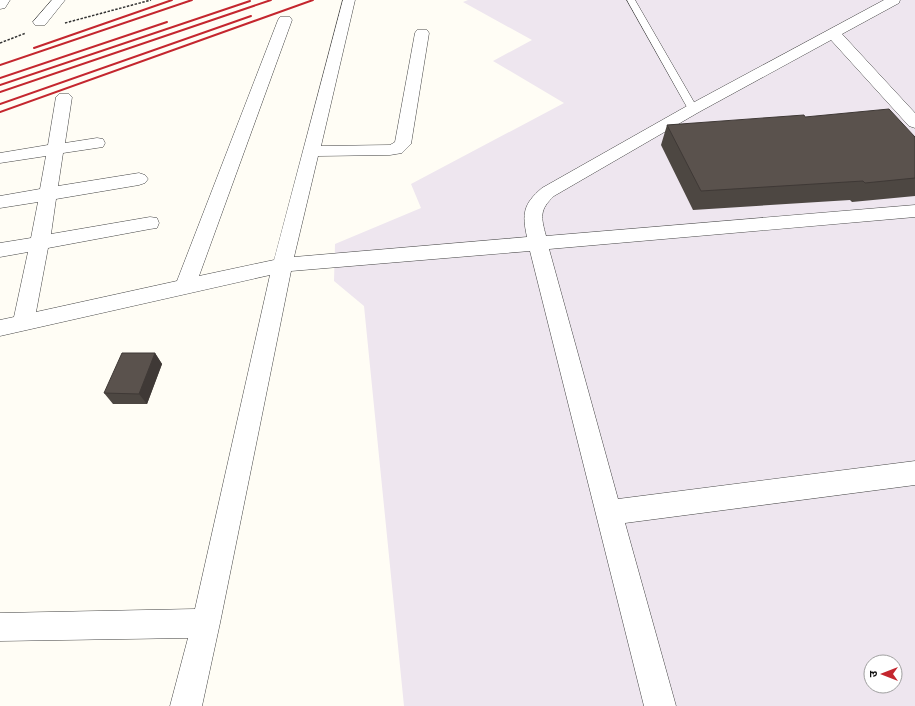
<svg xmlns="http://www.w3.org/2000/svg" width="915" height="706" font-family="'Libre Baskerville','Noto Sans Devanagari',serif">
  <rect width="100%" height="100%" fill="#fffdf5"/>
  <path fill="#eee6ef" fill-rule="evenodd" d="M468,0h447v706h-511l-40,-400 -30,-25 1,-37 86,-36 -10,-24 153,-81 -71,-42 39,-21 -69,-38zM871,662h24v24h-24z"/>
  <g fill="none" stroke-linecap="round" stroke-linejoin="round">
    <g stroke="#444" stroke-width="1">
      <path id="lane" d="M627,0h8l63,109 -1,2h-8l-1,-2z"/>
    </g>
    <g stroke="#444" stroke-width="1">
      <path id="street" d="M0,0h10l-5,8 -5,1z
        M52,0h13l-20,25h-10l-2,-3z
        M343,0h12l-34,146 69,-1 5,-3 20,-109 2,-3h10l2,3 -18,111 -9,9 -12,2 -72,1 -24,101 233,-20c-5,-23 -4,-33 15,-49l145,-82 197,-106h16l-1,3 -57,31 73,79v15l-6,-2 -78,-86 -132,72 -145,84c-15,14 -13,21 -8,40l369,-31v12l-366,32 69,250 297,-38v24l-290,38 51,183h-32l-114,-455 -239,20 -71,352 -18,83h-32l18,-68 -188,3v-28l195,-4 75,-334 -270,61v-16l14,-3 14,-65 -28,5v-14l31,-5 7,-36 -38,6v-12l40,-7 6,-33 -46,7v-10l48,-8 8,-48 3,-3h10l3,3 -7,46 32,-5 6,1 2,4 -2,4 -40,6 -5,33 81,-13 6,2 3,4 -3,4 -6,2 -83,14 -5,35 99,-17 7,1 2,5 -2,5 -7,1 -102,19 -12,64 141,-31 101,-261 2,-3h10l2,3 -93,256 75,-16z"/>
    </g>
    <path stroke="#333" stroke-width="1.5" stroke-dasharray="2.5 1.5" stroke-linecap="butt" d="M65,23l86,-23
      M0,43l26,-10"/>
    <use href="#lane" fill="#fff" fill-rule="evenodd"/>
    <use href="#street" fill="#fff" fill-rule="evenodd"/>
    <path stroke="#c4262e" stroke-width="2" d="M34,48l138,-48
      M0,65l192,-65
      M0,78l167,-56
      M0,85l250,-84
      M0,92l271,-92
      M0,104l251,-88
      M0,112l313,-112"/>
  </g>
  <path fill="#4d4742" d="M805,117l110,20v59l-63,6 -2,-2 -157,10 -32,-65 6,-20z
    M155,353l7,11 -15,40h-34l-9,-11z"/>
  <path fill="#3f3936" d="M155,353l7,11 -15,40 -8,-10z"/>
  <path fill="#5a524d" stroke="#3f3936" d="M889,109l26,28v41l-50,5 -2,-2 -162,10 -34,-66 137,-10 1,2z
    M122,353h33l-16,41 -35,-1z"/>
  <g transform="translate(883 674) rotate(270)"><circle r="19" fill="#ffffff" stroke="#a0a0a0"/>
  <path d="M0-3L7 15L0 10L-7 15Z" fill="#c4262e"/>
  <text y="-6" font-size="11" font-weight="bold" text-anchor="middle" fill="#111111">उ</text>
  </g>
</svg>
